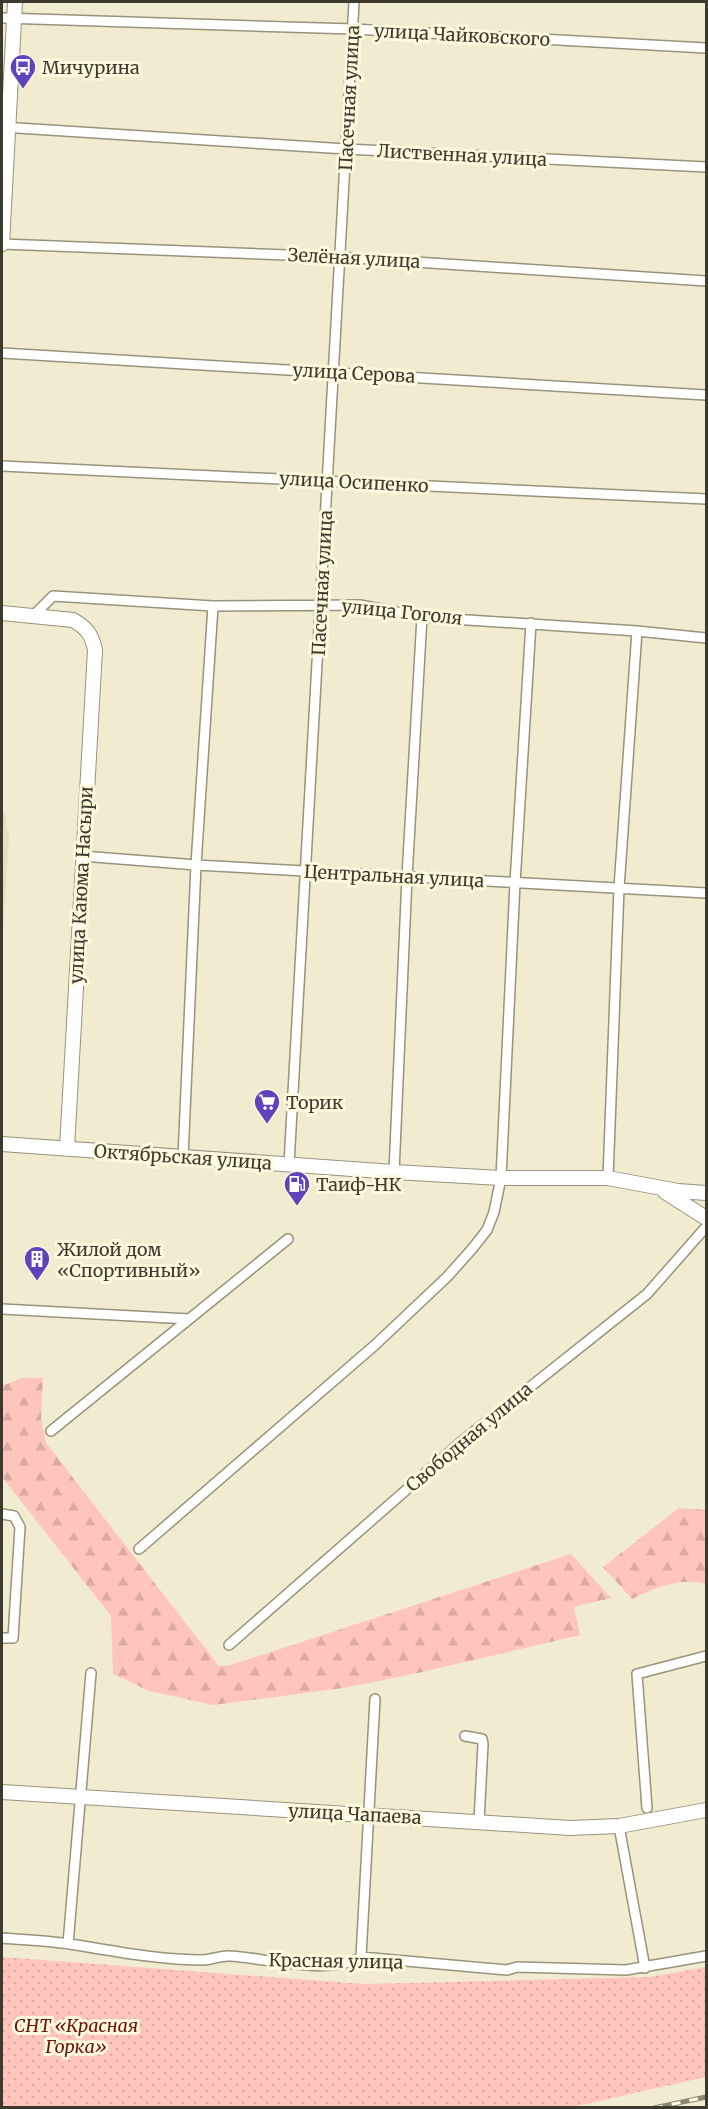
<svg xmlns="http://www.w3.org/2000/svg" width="708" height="2109" font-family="Merriweather,serif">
  <defs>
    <pattern id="forest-firs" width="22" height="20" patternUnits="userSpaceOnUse" patternTransform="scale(1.5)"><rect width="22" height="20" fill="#ffc5bb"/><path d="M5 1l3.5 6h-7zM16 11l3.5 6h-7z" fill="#dbaaa1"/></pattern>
    <pattern id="garden-dots" width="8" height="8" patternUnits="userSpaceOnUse" patternTransform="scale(1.5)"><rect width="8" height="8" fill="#ffc5bb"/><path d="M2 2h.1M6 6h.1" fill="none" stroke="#dbaaa1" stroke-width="1.8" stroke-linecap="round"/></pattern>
  </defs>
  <rect width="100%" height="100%" fill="#f1ecd0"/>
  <path fill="#e5dfbc" d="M2,814l4,1v9l3,13 -6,93z"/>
  <path fill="url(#forest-firs)" d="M22,1378h21l-2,40 5,25 173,223 12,-1 340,-111 40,44 -37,9 6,28 -162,38 -75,15 -130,17 -64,-14 -36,-17 -2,-58 -109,-139v-91z
    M679,1508l27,2v74c-27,-7 -50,4 -74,15l-29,-32z"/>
  <path fill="url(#garden-dots)" d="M2,1957l362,27 286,-7 56,-10v110l-138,31 -566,-1z"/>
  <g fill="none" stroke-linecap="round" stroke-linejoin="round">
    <g stroke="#98937a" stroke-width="12">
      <path id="street" d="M2,18l351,11 353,19
        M2,127l344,22 360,18
        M2,244l338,13 366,24
        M2,353l704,42
        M2,466l704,33
        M33,616l20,-20 160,10 147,-1 62,12 215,14 69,7
        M82,856l114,9 510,28
        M183,1157l13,-292 17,-259
        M289,1164l65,-1162
        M394,1172l13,-295 15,-260
        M608,1178l11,-290 18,-257
        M2,1309l187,10
        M51,1431l237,-192
        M2,1514l12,2 6,11 -7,111h-11
        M139,1549l236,-204 72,-68 25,-28 15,-19 7,-18 7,-34 14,-295 16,-260
        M229,1645l232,-203 186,-148 59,-67
        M465,1736l17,3 1,5 -4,78
        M647,1808l-10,-134 69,-18
        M619,1826l26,142
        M2,1938c22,2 46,3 68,6 44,7 89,16 133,16 9,0 18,-5 27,-4 36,2 100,20 131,1l146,13 10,-3 109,3 80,-14
        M68,1944l23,-271
        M361,1957l14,-258"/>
    </g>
    <g stroke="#98937a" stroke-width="16">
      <path id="secondary" d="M2,244l13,-242
        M2,613l71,7c14,8 19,15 22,30l-28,498
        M2,1144l392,28 107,6h107l70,13 28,2
        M665,1192l41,26
        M2,1792l568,36 49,-2 87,-16"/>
    </g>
    <use href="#street" stroke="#fff" stroke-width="9"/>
    <use href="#secondary" stroke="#fff" stroke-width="14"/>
    <g stroke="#8a8775" stroke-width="5">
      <path id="rail" d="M654,2108l52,-11"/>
    </g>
    <use href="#rail" stroke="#fef9dd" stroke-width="3" stroke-dasharray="9" stroke-linecap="butt"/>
  </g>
  <defs>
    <g id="bus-pin" transform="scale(1.35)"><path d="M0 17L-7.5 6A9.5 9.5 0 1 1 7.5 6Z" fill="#5f43bc" stroke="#fef9dd"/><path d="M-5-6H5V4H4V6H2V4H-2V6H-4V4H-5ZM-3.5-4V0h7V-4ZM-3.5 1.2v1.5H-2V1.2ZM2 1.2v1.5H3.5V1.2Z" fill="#fff"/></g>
    <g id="supermarket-pin" transform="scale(1.35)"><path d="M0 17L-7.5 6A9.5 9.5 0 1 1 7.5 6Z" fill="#5f43bc" stroke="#fef9dd"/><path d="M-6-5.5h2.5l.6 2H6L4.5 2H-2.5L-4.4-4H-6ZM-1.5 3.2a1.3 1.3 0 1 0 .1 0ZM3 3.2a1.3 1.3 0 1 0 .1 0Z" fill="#fff"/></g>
    <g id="fuel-pin" transform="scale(1.35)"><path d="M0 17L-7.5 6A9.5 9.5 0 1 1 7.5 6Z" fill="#5f43bc" stroke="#fef9dd"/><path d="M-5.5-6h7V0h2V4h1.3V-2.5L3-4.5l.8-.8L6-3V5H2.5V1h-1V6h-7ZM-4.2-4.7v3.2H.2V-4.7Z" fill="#fff"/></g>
    <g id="building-pin" transform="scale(1.35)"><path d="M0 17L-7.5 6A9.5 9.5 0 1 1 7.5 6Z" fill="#5f43bc" stroke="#fef9dd"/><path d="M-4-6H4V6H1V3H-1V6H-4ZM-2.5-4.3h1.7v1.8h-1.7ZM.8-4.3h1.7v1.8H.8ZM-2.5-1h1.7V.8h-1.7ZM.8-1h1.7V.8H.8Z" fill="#fff"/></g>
  </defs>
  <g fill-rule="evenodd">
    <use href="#bus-pin" x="23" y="67"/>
    <use href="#supermarket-pin" x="267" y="1102"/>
    <use href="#fuel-pin" x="297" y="1184"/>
    <use href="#building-pin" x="37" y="1259"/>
  </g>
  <g text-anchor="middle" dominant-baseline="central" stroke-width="6" stroke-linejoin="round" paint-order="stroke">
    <g font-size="18" fill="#3c3a2f" stroke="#fef9dd">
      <text transform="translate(462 35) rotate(3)">улица Чайковского</text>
      <text transform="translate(349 98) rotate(-87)">Пасечная улица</text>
      <text transform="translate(462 155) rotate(3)">Лиственная улица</text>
      <text transform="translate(354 258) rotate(3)">Зелёная улица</text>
      <text transform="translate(354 373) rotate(3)">улица Серова</text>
      <text transform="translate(354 482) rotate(3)">улица Осипенко</text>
      <text transform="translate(322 583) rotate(-87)">Пасечная улица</text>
      <text transform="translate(402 612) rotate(6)">улица Гоголя</text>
      <text transform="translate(394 876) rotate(3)">Центральная улица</text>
      <text transform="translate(81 885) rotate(-87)">улица Каюма Насыри</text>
      <text transform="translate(183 1157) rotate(4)">Октябрьская улица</text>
      <text transform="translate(469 1437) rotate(-40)">Свободная улица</text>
      <text transform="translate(355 1814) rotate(3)">улица Чапаева</text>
      <text transform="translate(336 1961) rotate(1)">Красная улица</text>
    </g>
    <g font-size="18" fill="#3c3a2f" stroke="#fef9dd" text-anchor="start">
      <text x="42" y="67">Мичурина</text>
      <text x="286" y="1102">Торик</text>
      <text x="316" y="1184">Таиф-НК</text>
      <text x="57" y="1249">Жилой дом<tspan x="57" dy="21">«Спортивный»</tspan></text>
    </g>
    <g font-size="18" font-style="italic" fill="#6e1108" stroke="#fef9dd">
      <text x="76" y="2025">СНТ «Красная<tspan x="76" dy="21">Горка»</tspan></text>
    </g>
  </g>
  <rect width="708" height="2109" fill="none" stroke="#3c3a2f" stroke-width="6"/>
</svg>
